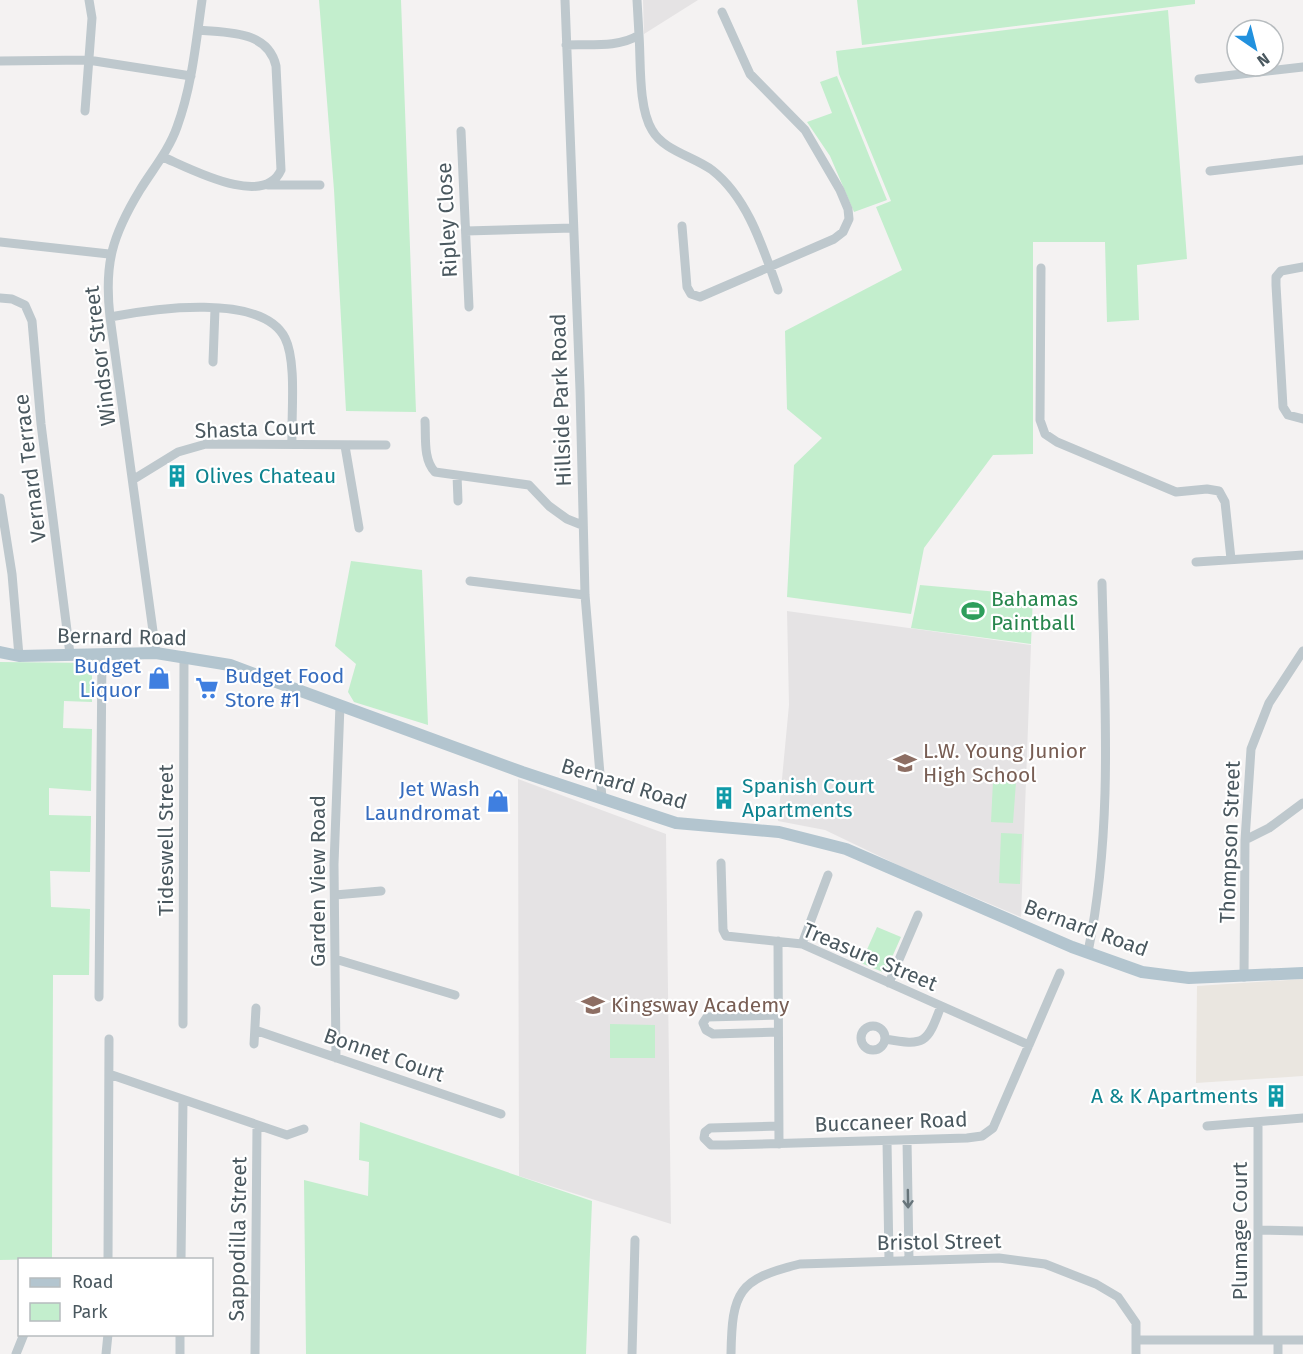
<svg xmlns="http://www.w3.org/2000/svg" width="1303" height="1354" font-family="'Fira Sans',sans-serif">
  <rect width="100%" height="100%" fill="#f4f2f2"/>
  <path fill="#eae6e0" d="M1303,979v97l-107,7 1,-97z"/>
  <path fill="#e5e3e4" d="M643,0h55l-54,34z
    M787,611l244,34 -10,272 -119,-50 -77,-37 -47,-9 11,-116z
    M518,779l148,55 5,390 -152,-48z"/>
  <path fill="#c3eecd" d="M319,0h82l15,412 -70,-1 -12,-221z
    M857,0h338v4l-333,41z
    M1168,10l19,249 -50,6 2,55 -32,2 -2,-80h-72v212l-40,1 -69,93 -13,66 -124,-17 7,-132 28,-27 -35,-29 -2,-78 117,-61 -26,-63 15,-6 -52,-127 -3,-23z
    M837,76l50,124 -33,12 -24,-56 -23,-34 25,-9 -12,-31z
    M351,561l71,9 6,155 -74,-23 -6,-10 8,-28 -21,-18z
    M920,585l113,10 -2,49 -120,-16z
    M0,662l92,1v39l-28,-1 -1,27 29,1 -1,62 -42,-3v27l42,1 -1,56 -40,-1 1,36 39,2 -1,66h-36l-1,284 -52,1z
    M993,781l23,1 -3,41 -22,-1z
    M1001,833l21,1 -2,50 -21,-1z
    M877,927l24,10 -16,36 -24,-10z
    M610,1024l45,1v33h-45z
    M360,1122l232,79 -6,153h-280l-2,-174 64,16 1,-34 -10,-2z"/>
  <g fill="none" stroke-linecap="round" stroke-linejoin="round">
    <path stroke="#bec8cd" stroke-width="9" d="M565,0l15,390 5,205 17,203
      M639,35c2,26 -1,72 13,95 12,21 41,26 60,40 36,28 51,78 66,120
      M566,45c24,-1 52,3 73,-10l-2,-35
      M0,61l88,-1 103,16
      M1199,79l104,-12
      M85,111l7,-93 -3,-18
      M461,131l8,176
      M163,157c26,11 101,52 118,13l-5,-104c-8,-36 -49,-33 -78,-36
      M1210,171l93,-11
      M268,185h52
      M682,226l5,61 4,7 9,3 134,-58 9,-7 6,-13 -1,-10 -8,-19 -35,-60 -55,-56 -28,-62
      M466,231l107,-3
      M0,242l109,12
      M1303,267l-22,4 -5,6v8l7,122 5,8 15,4
      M1041,268l-1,152 5,14 12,8 119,50 31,-3 12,2 6,11 6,57
      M0,298l12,1 13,6 7,16 9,103 29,230
      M110,317c41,-8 152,-25 175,21 12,24 6,77 7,105
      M213,362l2,-53
      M425,421c1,16 -2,39 10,51l94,13 20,21 18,13 15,6
      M345,446l14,82
      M457,475l1,26
      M134,479l44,-27 28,-8 180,1
      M0,498l12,76 7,82
      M1196,562l107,-7
      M470,581l115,14
      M156,653l-46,-336c-6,-53 2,-81 30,-127 13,-21 29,-40 37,-63 15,-41 19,-85 25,-127
      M1245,840l24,-12 34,-25
      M721,863l2,67 3,6 76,8 227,101
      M335,895l46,-4
      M778,941l1,203
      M802,944l26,-69
      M1088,952c25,-121 17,-245 14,-369
      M335,959l120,36
      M1244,977l1,-137 6,-91 18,-46 34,-52
      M889,983l29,-68
      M99,997l3,-343
      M183,1024l1,-368
      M861 1038a12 12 0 1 1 24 0a12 12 0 1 1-24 0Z
      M255,1030l246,84
      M778,1032l-65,2 -7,-4 -3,-7 4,-6 71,-2
      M885,1039c40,7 42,5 56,-33
      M254,1044l2,-36
      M336,1058l-2,-194 6,-159
      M109,1074l178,61 17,-6
      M778,1126l-68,2 -5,4 -1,6 7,7h15l241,-7 15,-2 11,-8 67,-155
      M1207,1126l96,-8
      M907,1140l2,120
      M887,1141l2,119
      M1258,1230l45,1
      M108,1260l1,-221
      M181,1260l2,-160
      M1138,1340h165
      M1258,1340v-218
      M16,1354l8,-20
      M106,1354l2,-20
      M180,1354v-20
      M255,1354l2,-229
      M632,1354l3,-114
      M731,1354c1,-62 7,-75 69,-90l199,-6 46,6 51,20 22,13 18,26v31
      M1278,1354v-14"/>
    <path stroke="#b3c5cf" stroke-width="12" d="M0,652l19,4 137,-3 74,12 292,107 154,51 103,9 67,17 226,98 70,25 47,6 114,-5"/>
  </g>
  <defs><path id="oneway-shaft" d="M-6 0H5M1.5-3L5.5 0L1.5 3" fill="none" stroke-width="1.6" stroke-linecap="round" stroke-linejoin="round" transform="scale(1.5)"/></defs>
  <use stroke="#67747a" href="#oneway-shaft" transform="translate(908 1199) rotate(89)"/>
  <defs>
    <g id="building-bare" transform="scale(1.8)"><path d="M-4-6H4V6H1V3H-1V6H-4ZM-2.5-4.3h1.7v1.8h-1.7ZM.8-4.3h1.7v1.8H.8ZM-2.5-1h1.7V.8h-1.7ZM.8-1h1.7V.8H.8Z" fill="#0f9aa8" stroke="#fff" stroke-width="2.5" paint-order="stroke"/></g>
    <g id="stadium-bare" transform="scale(1.8)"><path d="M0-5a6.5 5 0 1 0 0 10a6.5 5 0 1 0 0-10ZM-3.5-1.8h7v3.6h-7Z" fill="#2e9e5b" stroke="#fff" stroke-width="2.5" paint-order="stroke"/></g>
    <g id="shop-bare" transform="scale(1.8)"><path d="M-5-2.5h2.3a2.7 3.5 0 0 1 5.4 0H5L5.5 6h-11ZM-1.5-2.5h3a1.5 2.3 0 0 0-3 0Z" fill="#3f7fe0" stroke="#fff" stroke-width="2.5" paint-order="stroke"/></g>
    <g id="supermarket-bare" transform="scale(1.8)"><path d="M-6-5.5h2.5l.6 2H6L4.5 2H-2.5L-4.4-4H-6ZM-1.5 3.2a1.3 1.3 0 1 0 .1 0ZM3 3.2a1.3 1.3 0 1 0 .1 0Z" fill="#3f7fe0" stroke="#fff" stroke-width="2.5" paint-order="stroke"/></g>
    <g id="school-bare" transform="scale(1.8)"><path d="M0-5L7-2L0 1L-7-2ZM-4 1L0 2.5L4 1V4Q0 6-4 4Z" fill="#8d6e63" stroke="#fff" stroke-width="2.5" paint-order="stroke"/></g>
  </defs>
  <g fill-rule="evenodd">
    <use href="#building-bare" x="177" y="476"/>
    <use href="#stadium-bare" x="973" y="611"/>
    <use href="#shop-bare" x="159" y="678"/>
    <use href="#supermarket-bare" x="207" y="688"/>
    <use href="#school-bare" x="905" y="763"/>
    <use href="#building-bare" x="724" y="798"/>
    <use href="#shop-bare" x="498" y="801"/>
    <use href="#school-bare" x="593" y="1005"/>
    <use href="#building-bare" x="1276" y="1096"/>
  </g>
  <g text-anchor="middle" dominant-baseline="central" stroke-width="4.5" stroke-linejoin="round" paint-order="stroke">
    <g font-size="21" fill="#4a585f" stroke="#fff">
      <text transform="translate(447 220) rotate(-93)">Ripley Close</text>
      <text transform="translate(100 356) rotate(-97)">Windsor Street</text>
      <text transform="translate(561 400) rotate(-92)">Hillside Park Road</text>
      <text transform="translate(255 429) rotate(-2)">Shasta Court</text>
      <text transform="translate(30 468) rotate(-97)">Vernard Terrace</text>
      <text transform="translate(122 637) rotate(1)">Bernard Road</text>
      <text transform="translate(624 784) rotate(17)">Bernard Road</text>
      <text transform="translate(166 840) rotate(-90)">Tideswell Street</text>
      <text transform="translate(1230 842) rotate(-88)">Thompson Street</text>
      <text transform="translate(318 881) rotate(-90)">Garden View Road</text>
      <text transform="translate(1086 928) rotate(20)">Bernard Road</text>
      <text transform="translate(870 957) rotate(23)">Treasure Street</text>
      <text transform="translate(384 1055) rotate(19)">Bonnet Court</text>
      <text transform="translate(891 1122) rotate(-2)">Buccaneer Road</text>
      <text transform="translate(1240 1231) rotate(-90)">Plumage Court</text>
      <text transform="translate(238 1239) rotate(-89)">Sappodilla Street</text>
      <text transform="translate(939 1242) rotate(-1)">Bristol Street</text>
    </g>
    <g font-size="21" fill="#0d838f" stroke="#fff" text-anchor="start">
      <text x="195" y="476">Olives Chateau</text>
      <text x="742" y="786">Spanish Court<tspan x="742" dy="24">Apartments</tspan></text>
      <text x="1258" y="1096" text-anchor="end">A &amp; K Apartments</text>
    </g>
    <g font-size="21" fill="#27864d" stroke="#fff" text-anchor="start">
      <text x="991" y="599">Bahamas<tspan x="991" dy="24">Paintball</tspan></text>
    </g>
    <g font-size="21" fill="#366cbe" stroke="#fff" text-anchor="end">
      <text x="141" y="666">Budget<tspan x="141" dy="24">Liquor</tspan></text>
      <text x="225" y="676" text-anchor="start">Budget Food<tspan x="225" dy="24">Store #1</tspan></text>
      <text x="480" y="789">Jet Wash<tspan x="480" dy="24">Laundromat</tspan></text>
    </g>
    <g font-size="21" fill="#785e54" stroke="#fff" text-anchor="start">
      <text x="923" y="751">L.W. Young Junior<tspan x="923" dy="24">High School</tspan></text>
      <text x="611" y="1005">Kingsway Academy</text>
    </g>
  </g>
  <rect x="18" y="1258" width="195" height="78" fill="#ffffff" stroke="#b7bcbf" stroke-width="1.5"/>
  <rect x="30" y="1278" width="30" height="9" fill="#b3c5cf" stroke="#b7bcbf" stroke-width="1.5"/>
  <text x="72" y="1288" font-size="18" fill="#4a585f">Road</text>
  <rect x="30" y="1303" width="30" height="18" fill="#c3eecd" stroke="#b7bcbf" stroke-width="1.5"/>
  <text x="72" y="1318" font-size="18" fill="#4a585f">Park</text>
  <g transform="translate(1255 48) rotate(145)"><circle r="28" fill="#ffffff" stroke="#b7bcbf" stroke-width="1.5"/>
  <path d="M0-4.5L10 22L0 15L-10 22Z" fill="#2291de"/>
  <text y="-9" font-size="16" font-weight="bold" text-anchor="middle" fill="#4a585f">N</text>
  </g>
</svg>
